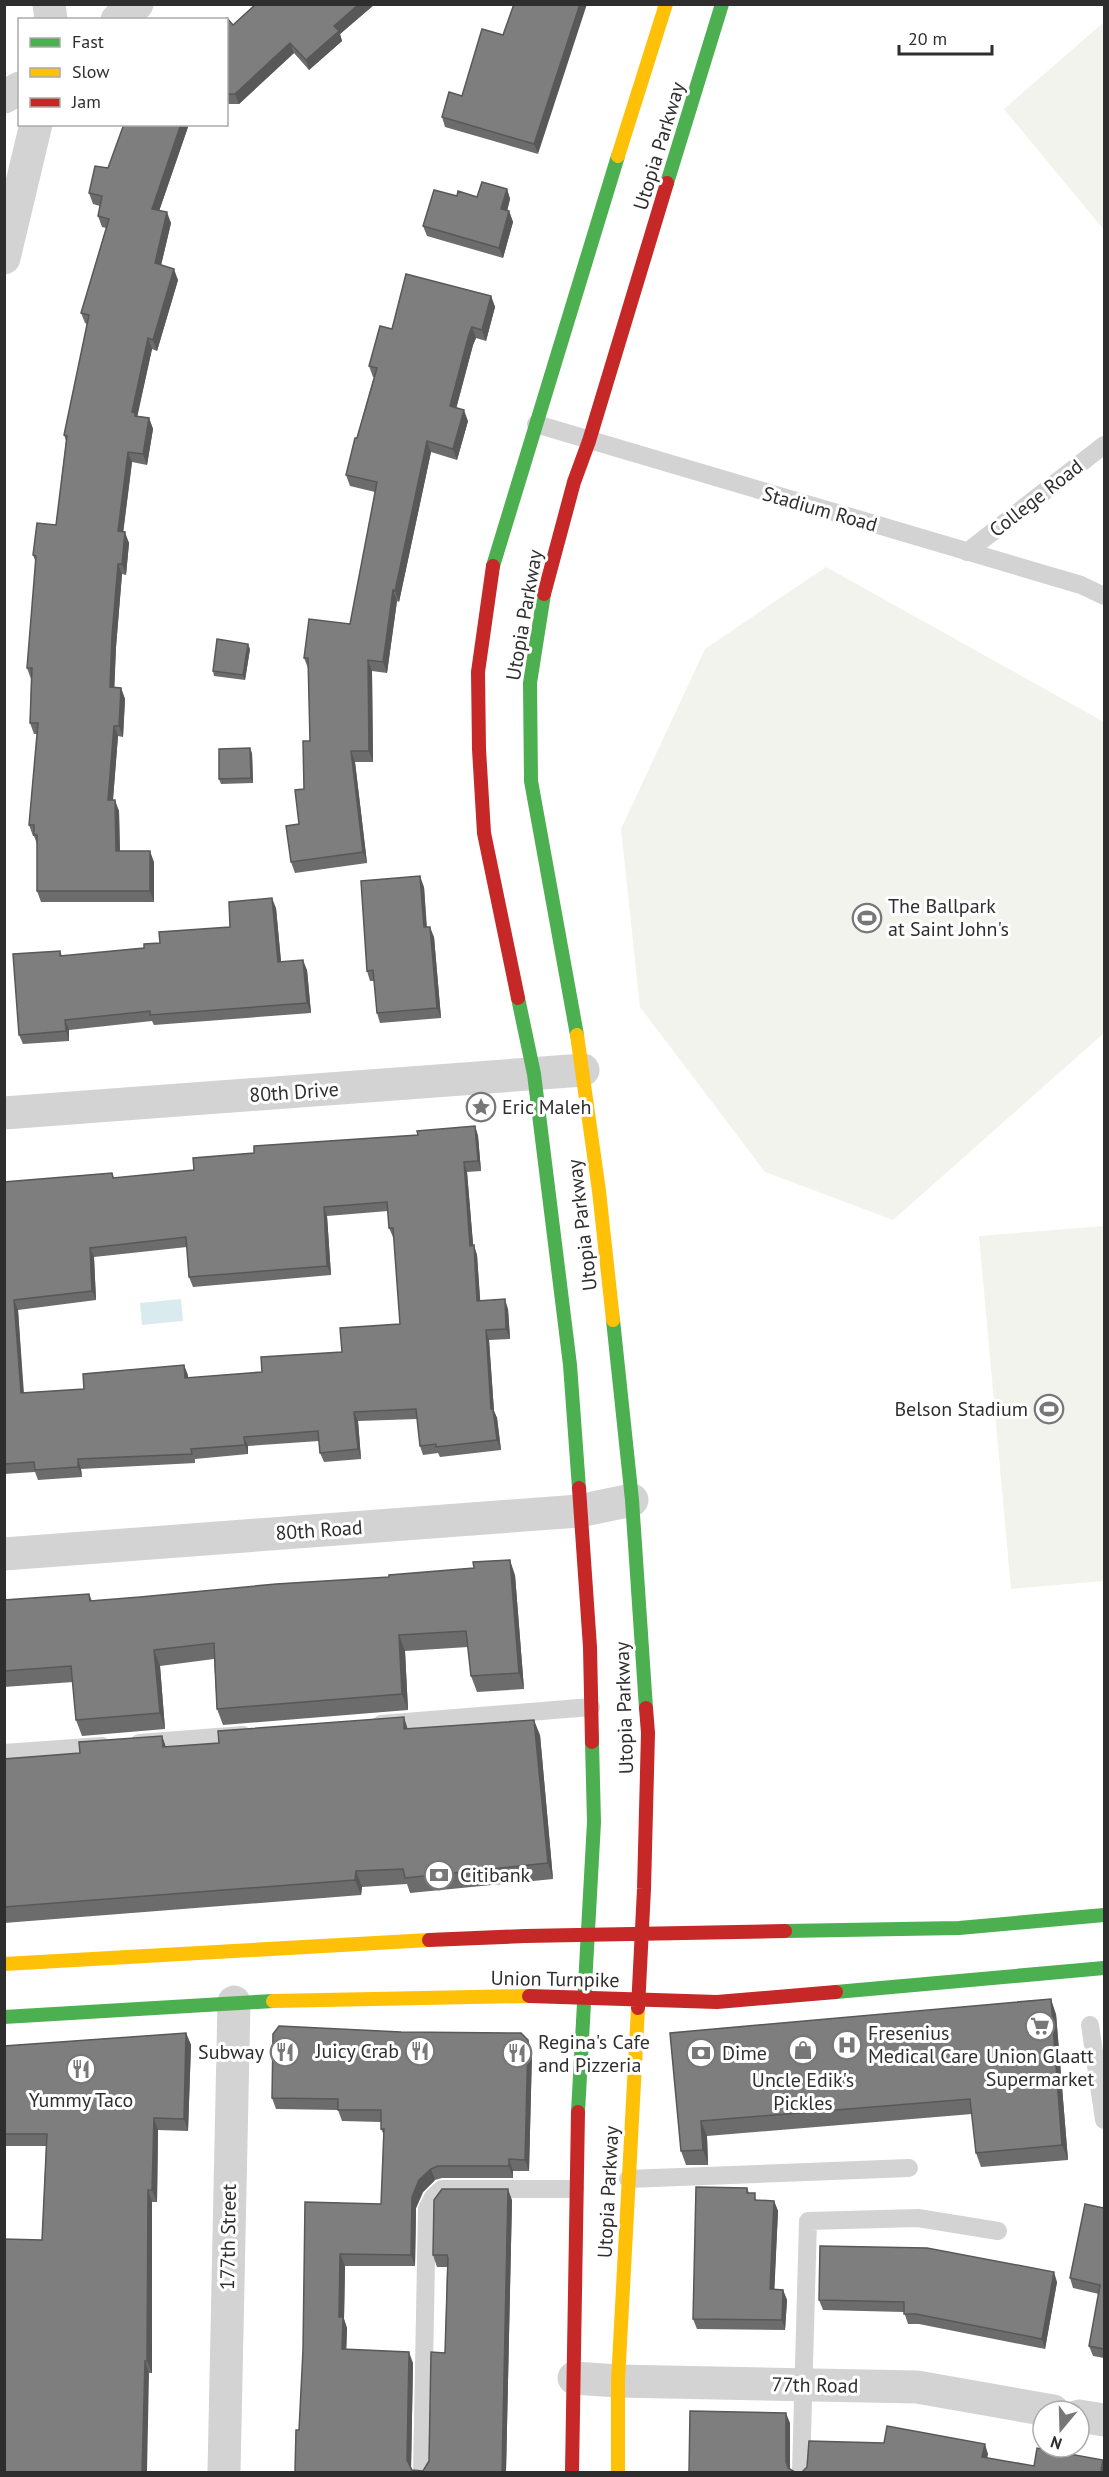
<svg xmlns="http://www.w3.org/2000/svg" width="1109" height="2477" font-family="'PT Sans',sans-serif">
  <rect width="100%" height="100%" fill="#fff"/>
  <path fill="#f2f3ec" d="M1104,22v208l-100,-121z
    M826,567l278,155v311l-211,187 -128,-48 -125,-165 -19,-178 84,-180z
    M1104,1226v355l-93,8 -32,-353z"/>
  <path fill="#d9ebee" d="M181,1299l2,22 -41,4 -2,-22z"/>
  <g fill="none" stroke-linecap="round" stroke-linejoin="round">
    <path stroke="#d3d3d3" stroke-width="18" d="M536,424l545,161 23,11
      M967,552l137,-107
      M381,1724l210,-17
      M139,1743l104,-8
      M4,1753l98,-7
      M1090,2025l14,95
      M628,2179l281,-11
      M422,2472l5,-263 6,-12 9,-8h133
      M801,2472l7,-251 110,-3 80,13"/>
    <path stroke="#d3d3d3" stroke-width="33" d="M49,4l2,16
      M117,20l20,-16
      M4,97l16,-9
      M4,258l32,-134
      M4,1113l579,-43
      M4,1554l575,-43 53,-11
      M574,2378l44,3 299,6 136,24
      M1079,2416l25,4
      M224,2472l10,-470"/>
    <path stroke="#4caf50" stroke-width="14" d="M667,183l55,-179
      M493,566l125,-410
      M544,594l-14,89 1,98 46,254
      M518,998l16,76 36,291 9,123
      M613,1320l19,180 14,208
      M785,1931l174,-3 145,-13
      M836,1992l268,-24
      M4,2017l269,-16
      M578,2112l16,-290 -2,-80"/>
    <path stroke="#ffc107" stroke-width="14" d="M618,156l48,-152
      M577,1035l22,156 14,129
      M4,1964l425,-24
      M273,2001l256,-5
      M618,2472v-91l20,-373"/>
    <path stroke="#c62828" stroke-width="14" d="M493,566l-15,106 1,77 5,84 34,165
      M544,594l30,-112 15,-41 78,-258
      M579,1488l11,159 2,95
      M429,1940l96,-4 260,-5
      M529,1996l188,6 119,-10
      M638,2008l6,-119 4,-156 -2,-25
      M572,2472l6,-360"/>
  </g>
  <path fill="#6c6c6c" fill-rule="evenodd" d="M256,4h119l-35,30 2,7 -33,29 -15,-17 -55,51h-10l-3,-3v-81l7,5z
    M503,35l35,119 -93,-27 -3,-10 20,-21z
    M189,124l-30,87 12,12 -10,42 17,15 -21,71 -5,-2 -15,67 12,2 4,11 -6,36 -15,-3 -9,70 6,11 -3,32 -4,-1 -6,73 -2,41h7l4,11 -2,38 -5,-1 -5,64 6,11 1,40 34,11v40h-113l-4,-11v-47l-3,-8h-1l-4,-11 8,-91h-3l-4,-11 1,-44 -4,-11 9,-105 -3,-8 23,-30 10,-84 -2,-6 23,-111 -2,-1 -4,-10 25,-85 -4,-1 -4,-11 2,-10 -7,-2 -4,-11 19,-25z
    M507,189l3,10 -3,12h2l4,11 -10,36 -76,-22 -4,-10 34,-30 20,1z
    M491,296l4,11 -9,34 -10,-3 -3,7 -17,63 12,13 -11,39 -26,-8 -32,150 -2,-1 -10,72 -15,-2 1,91h-18l12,101 -72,10 -4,-11 8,-38 11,-83 -2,-73 -4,-10 46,-34 25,-132 -25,-6 -4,-11 28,-98h-1l-4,-11 23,-37z
    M250,649l-5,31 -31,-4 -1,-5z
    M252,753l1,30 -32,1 -2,-5z
    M424,887l3,40 7,10 7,81 -61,5 -3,-10 -3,-32h-4l-3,-10z
    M276,908l5,54 26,8 4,43 -157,12 -2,-4 -83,9v11l-46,3 -4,-9 41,-84 2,5 82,-8 16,-5 70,-16z
    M475,1126l3,10 3,35 -14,1 6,73 4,10 3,46 28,8 2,30 -21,1 5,71 3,7 4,32 -61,7 -2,-4 -15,2 -3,-9 -3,-27 -59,2 3,38 -37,3 -4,-9 -1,-12 -71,5v8l-53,5v4l-114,6 1,8 -44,3 -3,-8 -31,2v-292l108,-9 2,5 80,-8 60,-17 164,-18zM388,1211l1,17 4,9h1l6,87 -58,28 -80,20 -74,6 -4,-13 -100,24 -60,4 -6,-83 78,-10 -2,-43 93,-10 2,30 4,10 138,-12 -4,-59z
    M515,1575l9,114 -47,3 -6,-16 -3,-29 -63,4 3,59 -185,15 -6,-16 -3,-50 -54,7 5,63 -83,7 -6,-16 -3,-38 -69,5v-87l85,-6 3,7z
    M408,1729l132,6 13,144 -143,14 -3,-9 -45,3 -1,8 -357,28v-164l76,-6 82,-17 4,11z
    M1056,2014l12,146 -87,7 -5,-14 -4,-39 -265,22 1,29h-22l-5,-14 -11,-118z
    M186,2033l5,12 -3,86 -30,-1 -1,72h-5v171h-3l-107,-133 4,-94h-42v-100z
    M528,2040l4,12 -3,119h-16v7h-71l-7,2 -12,12 -7,16 -1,58h-70l-1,53 3,9 -1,22 67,13 -2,105 1,2 11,1 6,-10 16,-108 2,-86h-10l-4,-12 79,-55 -6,272h-211l4,-42 4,-80 2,-148 76,2 3,-69 -3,-6v-7l-39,-1 -4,-11 -62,-1 -4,-11z
    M747,2188l2,5 9,8h16l4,10 -4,79h9l4,10 -2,30 -88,-1 -4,-10z
    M1104,2208v150l-11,-2 -4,-10 10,-52 -26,-6 -3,-10z
    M1057,2282l-12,67 -126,-25h-11l-4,-12 -81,-2 -4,-10z"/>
  <path fill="#585858" d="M359,4h16l-35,30 2,7 -33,29 -3,-10 28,-34z
    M580,4h7l-49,150 -4,-10z
    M290,43l4,10 -55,51 -4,-10z
    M181,124h8l-33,96 -4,-11z
    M507,189l3,10 -5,20 -4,-10z
    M509,211l4,11 -10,36 -4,-10z
    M167,212l4,11 -12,51 -4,-11z
    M174,269l4,11 -21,71 -4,-11z
    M491,296l4,11 -9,34 -4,-11z
    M472,327l4,11 -3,7 -19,72 -4,-11 19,-72z
    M148,338l4,11 -15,69 -5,-6z
    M464,410l4,11 -11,39 -4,-11z
    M149,418l4,11 -6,36 -4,-11z
    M427,441l4,11 -32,150 -4,-11z
    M128,452l4,10 -10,80 -4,-11z
    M125,532l4,11 -3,32 -4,-11z
    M118,564l4,10 -6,73 -2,51 -4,-11 2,-51z
    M393,590l4,11 -10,72 -4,-11z
    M248,644l2,5 -5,31 -2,-5z
    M368,660l4,11 1,91 -4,-11z
    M121,688l4,11 -2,38 -4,-11z
    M114,726l4,10 -6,75 -4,-11z
    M250,748l2,5 1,30 -2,-5z
    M351,751l4,11 12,101 -4,-11z
    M115,800l4,11 1,51 -4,-11z
    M150,851l4,11v40l-4,-11z
    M420,876l4,11 3,50 -3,-10z
    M272,898l4,10 6,64 -4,-10z
    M430,927l4,10 7,81 -4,-10z
    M303,960l4,10 4,43 -4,-10z
    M65,1020l4,10v11l-3,-10z
    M475,1126l3,10 3,35 -3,-10z
    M464,1162l3,10 7,83 -4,-9z
    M324,1207l3,9 4,59 -4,-9z
    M474,1245l3,10 4,56 -4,-10z
    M90,1248l4,9 2,43 -4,-9z
    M505,1299l3,10 2,30 -4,-10z
    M14,1300l4,10 6,93 -3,-10z
    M486,1330l3,10 5,71 3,7 4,32 -4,-10 -6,-31z
    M184,1365l4,10 1,13 -4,-10z
    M354,1412l4,9 3,38 -3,-10z
    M244,1437l4,9v8l-3,-9z
    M78,1459l3,10 1,8 -4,-10z
    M510,1560l5,15 9,114 -5,-16z
    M399,1635l6,16 3,59 -6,-16z
    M154,1650l6,16 5,63 -5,-16z
    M404,1717l5,16 -5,-4z
    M534,1720l6,15 13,144 -5,-16z
    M162,1736l5,15 -4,-4z
    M356,1871l6,16 -1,8 -6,-15z
    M1051,1999l5,15 12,146 -6,-15z
    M186,2033l5,12 -3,86 -4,-12z
    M528,2040l4,12 -3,119 -4,-11z
    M154,2118l4,12 -1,72 -5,-12z
    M701,2121l6,15 1,29 -5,-15z
    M509,2159l4,12v7l-4,-12z
    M431,2169l4,11 -12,12 -7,16 -1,58 -4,-11 1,-58 7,-17z
    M508,2189l4,11 -6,272h-4z
    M148,2190l4,12v171l-5,-12z
    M774,2201l4,10 -4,88 -4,-10z
    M340,2254l5,12 -1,53 3,9 -1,33 -4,-12 -3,-32z
    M1054,2272l3,10 -12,67 -3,-10z
    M783,2290l4,10 -2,30 -3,-10z
    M409,2352l4,11 -2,109 -4,-12z
    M145,2361l4,12 -2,99h-5z
    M786,2413l4,10v49l-4,-10z
    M985,2444l3,10 -2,13 -4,-10z
    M1103,2460l1,3v9l-3,-2z"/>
  <path fill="#7e7e7e" stroke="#585858" stroke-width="1.5" fill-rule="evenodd" d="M256,4h103l-25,22 5,5 -33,29 -16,-17 -55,51h-9v-74l1,-2 6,7z
    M514,4h66l-46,140 -92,-27 7,-25 13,4 20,-67 21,6z
    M124,124h57l-29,85 15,3 -12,51 19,6 -21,71 -5,-2 -16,74 3,1v3l14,2 -6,36 -15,-2 -10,79 7,1 -3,32h-4l-6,72 -2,51 11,1 -2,38h-5l-6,74h7l1,51h34v40h-113v-56h-3v-10h-5l9,-102h-8l2,-55h-5l9,-112 -3,-1 4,-32 19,2 11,-89 -3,-1 25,-120 -8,-2 28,-94 -11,-3 4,-20 -13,-3 6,-27 13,2z
    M482,182l25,7 -6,20 8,2 -10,37 -76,-22 11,-36 23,6 1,-5 19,6z
    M406,274l85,22 -9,34 -10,-3 -3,7 -19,72 14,4 -11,39 -26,-8 -32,150 -2,-1 -10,72 -15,-2 1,91h-18l12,101 -72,10 -5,-36 13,-2 -4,-34 9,-1 -1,-48h7l-2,-83h-4l5,-39 41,5 27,-142 -31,-7 9,-37h2l20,-70 -8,-2 11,-40 12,3z
    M217,639l31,5 -5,31 -30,-4z
    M250,748l1,30 -32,1v-30z
    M420,876l4,51h6l7,81 -60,5 -4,-43 -6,1 -6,-90z
    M272,898l6,64 25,-2 4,43 -157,12v-4l-85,9 1,11 -47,4 -6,-81 47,-3v5l84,-8v-4l16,-1 -1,-11 71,-5 -1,-25z
    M475,1126l3,35 -14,1 6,84 4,-1 3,56 28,-2 1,30 -20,1 5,79h2l4,31 -61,7v-3l-16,2 -4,-37 -62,3 4,37 -38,4 -2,-22 -74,6 1,8 -54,4 1,5 -114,5v8l-43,3 -1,-8 -30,2v-282l108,-9 1,5 81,-8 -1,-12 61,-5v-7l164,-11 -1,-4zM387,1202l2,26h4l7,96 -60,4 2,24 -81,5 1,15 -77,6 -1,-13 -101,9 1,15 -63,4 -7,-93 78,-9 -2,-43 96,-11 3,40 138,-11 -3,-59z
    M510,1560l9,113 -48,3 -5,-45 -67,4 3,59 -185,15 -3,-66 -60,7 6,63 -84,7 -5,-54 -67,5v-71l85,-6 1,7 50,-4 136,-13 113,-7v-2l85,-7 -1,-6z
    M404,1717v12l130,-9 14,143 -143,15 -2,-9 -47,2 -1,9 -351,27v-148l76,-6 -1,-11 83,-6 1,11 56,-4 -1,-12z
    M1051,1999l11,146 -86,8 -6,-54 -269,22 2,29 -22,1 -11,-118z
    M279,2026l122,6 120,1 7,7 -3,120 -16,-1v7h-71l-7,3 -12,11 -7,17 -1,58 -71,-1 -1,63h4l-1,32 67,3 -2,108 5,10 11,1 6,-10 2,-109 14,1 3,-95 -1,-3h-14l1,-55 8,-11h66l-6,283h-207l1,-42h3l4,-80 2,-148 76,2 3,-75h-3v-19h-43v-11l-66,-1 1,-64z
    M186,2033l-2,86 -30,-1 -2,72h-4l-1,171h-2l-3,111h-138v-233l38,1 5,-106h-43v-88z
    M696,2187l51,1v5h8v7l19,1 -4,88 13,1 -1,30 -89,-1z
    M1085,2204l19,4v141l-15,-3 11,-61 -30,-7z
    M820,2246l107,2 127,24 -12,67 -126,-25h-12v-12l-85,-2z
    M690,2411l96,2v49l2,6 7,4h-106z
    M887,2426l98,18 -3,13 52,9 3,-18 66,12 -2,10 3,1v1h-303h1l5,-5 2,-26 75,2z"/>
  <defs>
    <g id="stadium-ring" transform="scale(1.5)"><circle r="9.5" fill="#fff" stroke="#777" stroke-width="1.5"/><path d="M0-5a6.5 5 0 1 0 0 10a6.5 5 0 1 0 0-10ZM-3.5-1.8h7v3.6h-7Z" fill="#777"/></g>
    <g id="sight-ring" transform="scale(1.5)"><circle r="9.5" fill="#fff" stroke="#777" stroke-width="1.5"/><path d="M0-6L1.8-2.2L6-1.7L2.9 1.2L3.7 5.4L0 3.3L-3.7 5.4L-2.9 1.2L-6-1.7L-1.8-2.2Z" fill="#777"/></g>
    <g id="bank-ring" transform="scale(1.5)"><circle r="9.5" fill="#fff" stroke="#777" stroke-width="1.5"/><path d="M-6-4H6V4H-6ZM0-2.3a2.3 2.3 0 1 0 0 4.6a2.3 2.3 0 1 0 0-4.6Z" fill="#777"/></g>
    <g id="supermarket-ring" transform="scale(1.5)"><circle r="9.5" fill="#fff" stroke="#777" stroke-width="1.5"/><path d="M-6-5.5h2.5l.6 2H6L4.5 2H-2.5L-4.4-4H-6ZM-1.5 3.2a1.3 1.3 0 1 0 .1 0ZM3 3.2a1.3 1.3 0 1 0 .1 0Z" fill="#777"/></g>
    <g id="hospital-ring" transform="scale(1.5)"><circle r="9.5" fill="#fff" stroke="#777" stroke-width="1.5"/><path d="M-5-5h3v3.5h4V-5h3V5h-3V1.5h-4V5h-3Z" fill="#777"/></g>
    <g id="shop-ring" transform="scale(1.5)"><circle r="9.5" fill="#fff" stroke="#777" stroke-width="1.5"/><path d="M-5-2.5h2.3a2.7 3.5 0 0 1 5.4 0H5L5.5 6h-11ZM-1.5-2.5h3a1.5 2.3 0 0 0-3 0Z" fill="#777"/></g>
    <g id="restaurant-ring" transform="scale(1.5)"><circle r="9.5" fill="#fff" stroke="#777" stroke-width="1.5"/><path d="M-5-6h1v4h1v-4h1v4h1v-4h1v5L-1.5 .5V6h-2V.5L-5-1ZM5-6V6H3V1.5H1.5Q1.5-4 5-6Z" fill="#777"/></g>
  </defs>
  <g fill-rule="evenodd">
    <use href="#stadium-ring" x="867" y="918"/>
    <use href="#sight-ring" x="481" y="1107"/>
    <use href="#stadium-ring" x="1049" y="1409"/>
    <use href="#bank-ring" x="439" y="1875"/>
    <use href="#supermarket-ring" x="1040" y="2026"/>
    <use href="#hospital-ring" x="847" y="2045"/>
    <use href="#shop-ring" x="803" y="2050"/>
    <use href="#restaurant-ring" x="420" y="2051"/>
    <use href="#restaurant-ring" x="285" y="2052"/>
    <use href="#restaurant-ring" x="517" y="2053"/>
    <use href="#bank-ring" x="701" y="2053"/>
    <use href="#restaurant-ring" x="81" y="2069"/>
  </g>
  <g text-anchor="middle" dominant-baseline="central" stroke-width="6" stroke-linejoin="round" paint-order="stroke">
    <g font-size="20" fill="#2e2e2e" stroke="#fff">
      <text transform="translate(659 146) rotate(-73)">Utopia Parkway</text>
      <text transform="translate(1036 498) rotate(-38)">College Road</text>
      <text transform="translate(820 509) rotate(16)">Stadium Road</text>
      <text transform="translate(524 615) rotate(-80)">Utopia Parkway</text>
      <text transform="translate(294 1092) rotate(-4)">80th Drive</text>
      <text transform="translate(582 1225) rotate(-97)">Utopia Parkway</text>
      <text transform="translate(319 1530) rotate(-4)">80th Road</text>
      <text transform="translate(624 1708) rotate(-92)">Utopia Parkway</text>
      <text transform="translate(555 1979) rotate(1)">Union Turnpike</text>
      <text transform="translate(608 2192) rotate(-87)">Utopia Parkway</text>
      <text transform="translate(228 2237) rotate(-89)">177th Street</text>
      <text transform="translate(815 2385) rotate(1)">77th Road</text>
    </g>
    <g font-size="20" fill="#2e2e2e" stroke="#fff" text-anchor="start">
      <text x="888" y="906">The Ballpark<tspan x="888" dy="23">at Saint John's</tspan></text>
      <text x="502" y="1107">Eric Maleh</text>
      <text x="1028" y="1409" text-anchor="end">Belson Stadium</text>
      <text x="460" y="1875">Citibank</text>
      <text x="868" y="2033">Fresenius<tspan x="868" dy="23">Medical Care</tspan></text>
      <text x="538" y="2042">Regina's Cafe<tspan x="538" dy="23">and Pizzeria</tspan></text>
      <text x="399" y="2051" text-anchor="end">Juicy Crab</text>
      <text x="264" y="2052" text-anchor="end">Subway</text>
      <text x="722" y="2053">Dime</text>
      <text x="1040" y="2056" text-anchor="middle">Union Glaatt<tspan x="1040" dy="23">Supermarket</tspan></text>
      <text x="803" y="2080" text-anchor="middle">Uncle Edik's<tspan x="803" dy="23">Pickles</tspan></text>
      <text x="81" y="2100" text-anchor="middle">Yummy Taco</text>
    </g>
  </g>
  <rect width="1109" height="2477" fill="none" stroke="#2e2e2e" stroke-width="12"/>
  <rect x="18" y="18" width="210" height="108" fill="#ffffff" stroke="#ababab" stroke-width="1.5"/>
  <rect x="30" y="38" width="30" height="9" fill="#4caf50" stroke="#ababab" stroke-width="1.5"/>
  <text x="72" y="48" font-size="18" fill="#2e2e2e">Fast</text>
  <rect x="30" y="68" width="30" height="9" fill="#ffc107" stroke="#ababab" stroke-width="1.5"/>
  <text x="72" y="78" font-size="18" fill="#2e2e2e">Slow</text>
  <rect x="30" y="98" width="30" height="9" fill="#c62828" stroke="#ababab" stroke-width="1.5"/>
  <text x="72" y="108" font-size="18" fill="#2e2e2e">Jam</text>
  <g transform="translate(1061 2429) rotate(199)"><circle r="28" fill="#ffffff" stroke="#ababab" stroke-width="1.5"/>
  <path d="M0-4.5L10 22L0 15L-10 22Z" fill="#777777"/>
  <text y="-9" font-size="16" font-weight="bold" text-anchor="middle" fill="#2e2e2e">N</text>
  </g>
  <path d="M899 45v9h93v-9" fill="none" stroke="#2e2e2e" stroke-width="3"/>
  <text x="908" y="45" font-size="18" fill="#2e2e2e" stroke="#ffffff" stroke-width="4.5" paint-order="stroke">20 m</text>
</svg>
